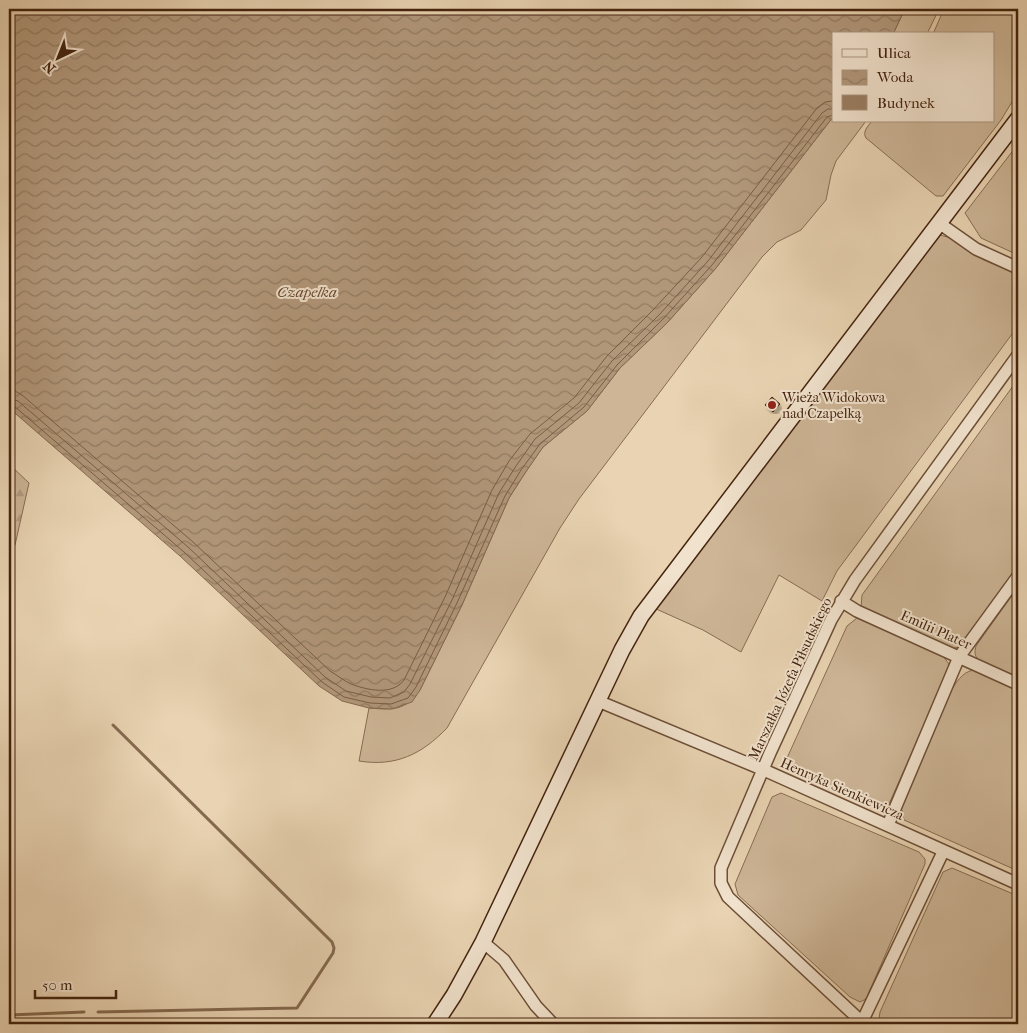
<svg xmlns="http://www.w3.org/2000/svg" width="1027" height="1033" font-family="'IM FELL French Canon',serif">
  <defs>
    <pattern id="forest-firs" width="22" height="20" patternUnits="userSpaceOnUse" patternTransform="scale(1.25)"><rect width="22" height="20" fill="#cdb596"/><path d="M5 1l3.5 6h-7zM16 11l3.5 6h-7z" fill="#b19b80"/></pattern>
    <pattern id="water-waves" width="16" height="10" patternUnits="userSpaceOnUse" patternTransform="scale(1.25)"><rect width="16" height="10" fill="#b1977a"/><path d="M0 5q4-4 8 0t8 0" fill="none" stroke="#927b62"/></pattern>
    <filter id="shadow"><feDropShadow dx="2.5" dy="4" stdDeviation="1" flood-color="#0004"/></filter>
  </defs>
  <rect width="100%" height="100%" fill="#e9d3b2"/>
  <filter id="stains"><feTurbulence type="fractalNoise" baseFrequency=".004" numOctaves="4"/><feColorMatrix values="0 0 0 0 .2 0 0 0 0 .09 0 0 0 0 .02 0 0 0 .5 -.17"/></filter>
  <radialGradient id="worn" r=".72"><stop offset=".6" stop-color="#630" stop-opacity="0"/><stop offset="1" stop-color="#630" stop-opacity=".3"/></radialGradient>
  <path fill="#cdb596" stroke="#886c52" d="M905,9h34l-12,25h-34z
    M944,9h74v83l-17,28 -58,76h-7l-70,-58c-4,-6 2,-12 6,-17h121v-87h-60z
    M833,117v4h33l-30,40 -5,14 -5,25 -25,30 -24,12 -15,15 -183,242 -19,29 -113,200c-25,26 -51,39 -88,33l10,-53c24,2 36,3 51,-18l42,-85 47,-107 16,-25 18,-26 44,-36 33,-43 47,-45 49,-55z
    M1018,144v111l-37,-17 -16,-25z
    M940,235l11,3 33,22 34,14v52l-181,245 -15,30 -43,-26 -38,77 -38,-22 -49,-22 280,-370z
    M1018,379v192l-55,76 -10,1 -92,-40 1,-13z
    M1018,587v92c-10,-5 -34,-12 -41,-21 -3,-4 -2,-8 -1,-12z
    M857,618l86,38 6,8v5l-60,135 -3,-1 -7,4h-5l-76,-33 -6,-4 -5,-12 60,-132z
    M973,670l45,21v180l-114,-51 -2,-10 -3,-2 51,-116c7,-10 11,-19 23,-22z
    M781,793l138,59 6,7v5l-59,135 -6,3 -10,-5 -112,-102 -3,-11 37,-87z
    M952,868l66,28v128h-136l-3,-5 1,-7 63,-140z"/>
  <path fill="url(#forest-firs)" stroke="#886c52" d="M9,464l20,19 -14,62 -6,8z"/>
  <path fill="url(#water-waves)" stroke="#85694f" d="M9,9h896l-12,25h-60v83l-117,151 -49,55 -47,45 -33,43 -44,36 -18,26 -16,25 -47,107 -42,85 -8,12 -20,7 -23,-1 -27,-7 -23,-15 -139,-130 -171,-148z"/>
  <g fill="none" stroke-linecap="round" stroke-linejoin="round">
    <path stroke="#7a5d44" stroke-width="1" d="M9,391h6l7,4 171,147 137,129c7,4 14,10 21,13 16,6 41,12 53,-4l41,-83 47,-107 17,-29 21,-27 44,-36 33,-42 46,-46 49,-53 115,-149 8,-6 8,-1
      M9,398l9,3 170,146 137,130 21,14 25,6 19,1 14,-6 6,-8 42,-84 47,-107 17,-27 19,-27 44,-36 33,-42 47,-46 49,-54 114,-148 6,-4h5
      M9,405l5,1 170,146 138,130 22,15 26,6 21,1 17,-6 8,-11 41,-84 48,-107 16,-26 19,-26 44,-37 33,-42 46,-46 49,-54 115,-148 6,-2"/>
    <path stroke="#85694f" stroke-width="3" d="M9,662l2,-9
      M98,1012l199,-4 36,-55 1,-5 -2,-6 -219,-217
      M9,1015l75,-3"/>
  </g>
  <path fill="#9a7f63" stroke="#44230e" filter="url(#shadow)" d="M772,397l8,7 -7,8 -8,-7z"/>
  <g fill="none" stroke-linecap="round" stroke-linejoin="round">
    <g stroke="#6d4f37" stroke-width="14">
      <path id="street" d="M939,223l37,26 42,19
        M841,601l16,10 161,73
        M598,701l166,69 254,114
        M888,825l71,-168 59,-81
        M483,942l21,18 32,46 17,18
        M861,1024l82,-172
        M864,1024l-136,-127 -7,-14v-15l49,-115 61,-133 24,-40 163,-225"/>
    </g>
    <g stroke="#44230e" stroke-width="18">
      <path id="secondary" d="M435,1024l19,-29 29,-53 139,-292 19,-34 377,-497"/>
    </g>
    <use href="#street" stroke="#f1e2cd" stroke-width="11"/>
    <use href="#secondary" stroke="#f1e2cd" stroke-width="15"/>
  </g>
  <circle fill="#8f2418" stroke="#f1e2cd" stroke-width="2" cx="772" cy="405" r="5"/>
  <g text-anchor="middle" dominant-baseline="central" stroke-width="4" stroke-linejoin="round" paint-order="stroke">
    <g font-size="14" fill="#44230e" stroke="#f1e2cd" text-anchor="start">
      <text x="782" y="397">Wieża Widokowa<tspan x="782" dy="16">nad Czapelką</tspan></text>
    </g>
    <g font-size="14" fill="#44230e" stroke="#f1e2cd">
      <text transform="translate(936 630) rotate(24)">Emilii Plater</text>
      <text transform="translate(790 679) rotate(-65)">Marszałka Józefa Piłsudskiego</text>
      <text transform="translate(842 789) rotate(24)">Henryka Sienkiewicza</text>
    </g>
    <g font-size="15" font-style="italic" fill="#65462e" stroke="#f1e2cd">
      <text x="307" y="292">Czapelka</text>
    </g>
  </g>
  <rect width="1027" height="1033" fill="none" stroke="#e9d3b2" stroke-width="30"/>
  <rect x="10" y="10" width="1007" height="1013" fill="none" stroke="#44230e" stroke-width="2.5"/>
  <rect x="15" y="15" width="997" height="1003" fill="none" stroke="#44230e"/>
  <rect x="832" y="32" width="162" height="90" fill="#f1e2cd" stroke="#ac9681"/>
  <rect x="842" y="49" width="25" height="8" fill="#f1e2cd" stroke="#ac9681"/>
  <text x="877" y="58" font-size="15" fill="#44230e">Ulica</text>
  <rect x="842" y="70" width="25" height="15" fill="url(#water-waves)" stroke="#ac9681"/>
  <text x="877" y="82" font-size="15" fill="#44230e">Woda</text>
  <rect x="842" y="95" width="25" height="15" fill="#9a7f63" stroke="#ac9681"/>
  <text x="877" y="108" font-size="15" fill="#44230e">Budynek</text>
  <g transform="translate(58 58) rotate(223)" stroke="#f1e2cd" stroke-width="4" paint-order="stroke">
  <path d="M0-4L9 19L0 12L-9 19Z" fill="#44230e"/>
  <text y="-8" font-size="14" font-weight="bold" text-anchor="middle" fill="#44230e">N</text>
  </g>
  <path d="M35 990v8h81v-8" fill="none" stroke="#44230e" stroke-width="2.5"/>
  <text x="42" y="990" font-size="15" fill="#44230e" stroke="#f1e2cd" stroke-width="4" paint-order="stroke">50 m</text>
  <rect width="100%" height="100%" filter="url(#stains)"/>
  <rect width="100%" height="100%" fill="url(#worn)"/>
</svg>
